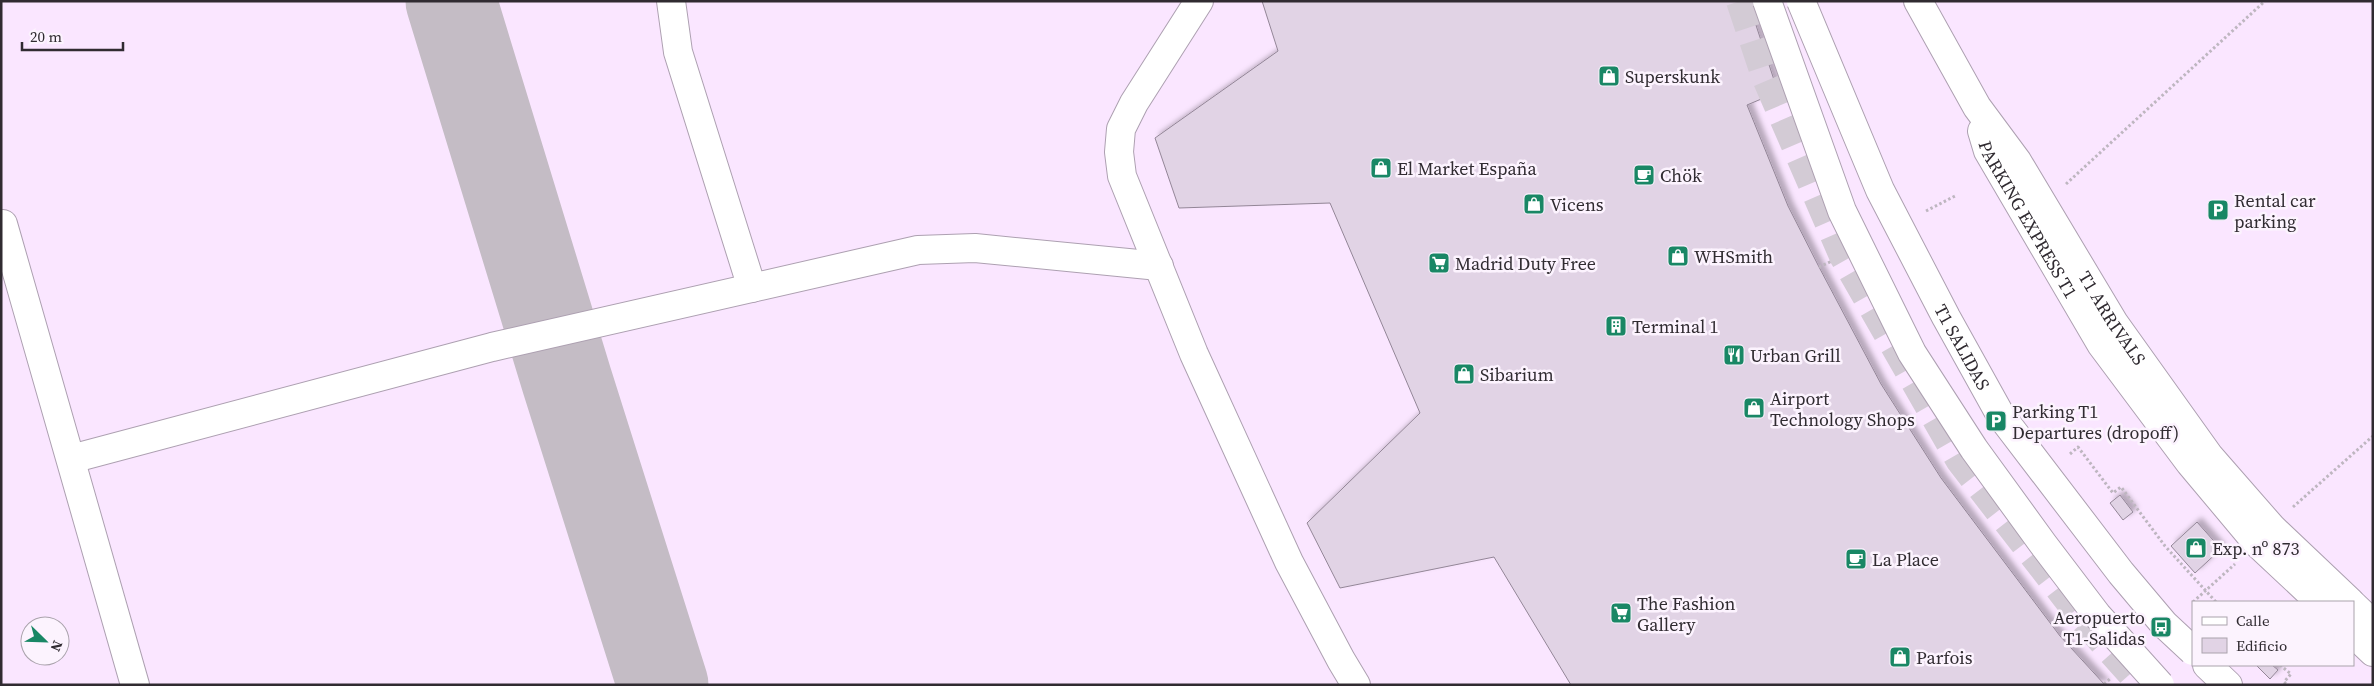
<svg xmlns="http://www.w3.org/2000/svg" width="2374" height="686" font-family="'Source Serif 4',serif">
  <defs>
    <filter id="shadow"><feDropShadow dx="4.5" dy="-4.5" stdDeviation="2.5" flood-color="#0004"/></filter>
  </defs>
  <rect width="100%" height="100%" fill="#fcf3fe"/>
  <path fill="#fae6ff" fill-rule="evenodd" d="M1,1h2372v684h-2372zM2193,602h160v63h-160zM30,626h30v30h-30z"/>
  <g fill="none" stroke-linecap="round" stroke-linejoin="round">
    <path stroke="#c4bcc5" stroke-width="91" d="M451,1l116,380 96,304"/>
  </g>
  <path fill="#e1d3e5" stroke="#938697" filter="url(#shadow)" d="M1262,1h486l30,91 -31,13 41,101 31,61 62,117 60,94 119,158 45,49h-534l-77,-128 -154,31 -33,-65 113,-110 -90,-210 -151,5 -24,-70 123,-87z
    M2120,495l13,17 -10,8 -13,-17z
    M2197,522l24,27 -26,24 -24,-27z
    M2256,665h16l6,5 -8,9z"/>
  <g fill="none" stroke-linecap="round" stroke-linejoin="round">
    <path stroke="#d3cbd5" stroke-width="28" stroke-dasharray="28 14" stroke-linecap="butt" d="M1740,1l25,75 78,180 117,205 124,160 57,64"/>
    <g stroke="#ada0b1" stroke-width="30">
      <g id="minor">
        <path d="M671,1l7,51 74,236"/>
        <path d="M1199,1l-65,102 -13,26 -2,23 3,24 72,178 95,208 52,98 15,25"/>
        <path id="s1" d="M1918,1l59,106 40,54 97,162 95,133 63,72 78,74"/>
        <path id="s2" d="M1982,131l6,20 113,193 89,119 67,80 63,59"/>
        <path d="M3,224l132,461"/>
        <path d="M71,459l421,-112 426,-97 57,-2 184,18"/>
        <path d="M2353,605l20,19"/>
        <path d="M2353,633l20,19"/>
        <path d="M2207,665l21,20"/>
      </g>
    </g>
    <path stroke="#beb6c0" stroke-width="3" stroke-dasharray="2.5 2.5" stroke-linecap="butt" d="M2066,184l199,-183
      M1926,211l29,-15
      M1819,267l13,-6
      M2070,454l8,-7 35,46 8,-6 44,59 51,56
      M2293,507l80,-71
      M2193,602l42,-38
      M2280,665l11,9 -7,8 3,3
      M2104,684l7,-6"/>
    <use href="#minor" stroke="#fff" stroke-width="28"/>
    <g stroke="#ada0b1" stroke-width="30" stroke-linecap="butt">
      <g id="minor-bridge">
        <path d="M1767,1l75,210 70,142 62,96 69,95 54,71 63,70"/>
        <path id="s3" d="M1801,1l79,189 66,127 55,99 120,157 43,51 29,27"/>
      </g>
    </g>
    <use href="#minor-bridge" stroke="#fff" stroke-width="28"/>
  </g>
  <defs>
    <g id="shop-square" transform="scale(1.125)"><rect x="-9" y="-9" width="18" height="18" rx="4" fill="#198765" stroke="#fcf3fe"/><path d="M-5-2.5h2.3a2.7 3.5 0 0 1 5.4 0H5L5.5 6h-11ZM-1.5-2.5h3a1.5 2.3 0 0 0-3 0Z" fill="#fff"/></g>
    <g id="cafe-square" transform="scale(1.125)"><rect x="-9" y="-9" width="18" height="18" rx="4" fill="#198765" stroke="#fcf3fe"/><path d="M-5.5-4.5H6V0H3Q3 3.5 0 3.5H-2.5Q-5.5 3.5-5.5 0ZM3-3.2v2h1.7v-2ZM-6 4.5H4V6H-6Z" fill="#fff"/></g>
    <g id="parking-square" transform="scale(1.125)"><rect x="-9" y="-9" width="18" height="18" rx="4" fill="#198765" stroke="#fcf3fe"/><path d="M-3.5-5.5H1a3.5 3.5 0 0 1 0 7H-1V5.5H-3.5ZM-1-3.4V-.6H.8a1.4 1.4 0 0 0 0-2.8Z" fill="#fff"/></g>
    <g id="supermarket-square" transform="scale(1.125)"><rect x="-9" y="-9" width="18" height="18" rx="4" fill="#198765" stroke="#fcf3fe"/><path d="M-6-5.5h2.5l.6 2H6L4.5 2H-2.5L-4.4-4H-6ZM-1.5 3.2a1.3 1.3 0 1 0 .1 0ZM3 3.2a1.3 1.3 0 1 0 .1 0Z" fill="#fff"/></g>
    <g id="building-square" transform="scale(1.125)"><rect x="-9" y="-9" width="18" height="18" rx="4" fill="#198765" stroke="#fcf3fe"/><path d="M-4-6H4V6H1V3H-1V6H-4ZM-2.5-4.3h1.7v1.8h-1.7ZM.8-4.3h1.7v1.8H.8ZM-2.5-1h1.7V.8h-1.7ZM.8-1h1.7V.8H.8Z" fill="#fff"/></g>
    <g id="restaurant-square" transform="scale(1.125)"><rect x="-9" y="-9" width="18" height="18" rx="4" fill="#198765" stroke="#fcf3fe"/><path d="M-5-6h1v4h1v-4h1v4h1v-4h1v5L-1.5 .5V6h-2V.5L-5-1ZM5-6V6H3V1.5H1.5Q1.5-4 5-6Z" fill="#fff"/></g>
    <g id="bus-square" transform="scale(1.125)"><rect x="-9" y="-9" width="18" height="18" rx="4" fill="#198765" stroke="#fcf3fe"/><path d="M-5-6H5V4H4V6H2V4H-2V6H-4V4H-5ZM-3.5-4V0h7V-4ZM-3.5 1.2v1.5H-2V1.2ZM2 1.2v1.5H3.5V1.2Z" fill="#fff"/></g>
  </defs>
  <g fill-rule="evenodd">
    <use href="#shop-square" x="1609" y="76"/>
    <use href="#shop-square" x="1381" y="168"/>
    <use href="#cafe-square" x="1644" y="175"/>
    <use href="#shop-square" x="1534" y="204"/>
    <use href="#parking-square" x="2218" y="210"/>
    <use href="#shop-square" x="1678" y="256"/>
    <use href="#supermarket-square" x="1439" y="263"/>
    <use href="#building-square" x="1616" y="326"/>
    <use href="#restaurant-square" x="1734" y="355"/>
    <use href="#shop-square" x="1464" y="374"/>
    <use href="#shop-square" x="1754" y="408"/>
    <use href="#parking-square" x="1996" y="421"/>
    <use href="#shop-square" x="2196" y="548"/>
    <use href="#cafe-square" x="1856" y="559"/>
    <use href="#supermarket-square" x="1621" y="613"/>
    <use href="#bus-square" x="2161" y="627"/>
    <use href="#shop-square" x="1900" y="657"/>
  </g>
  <g text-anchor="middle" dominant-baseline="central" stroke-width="5" stroke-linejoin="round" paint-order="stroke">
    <g font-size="18" fill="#302b31" stroke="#fcf3fe" text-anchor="start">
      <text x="1625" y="76">Superskunk</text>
      <text x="1397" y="168">El Market España</text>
      <text x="1660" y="175">Chök</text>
      <text x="2234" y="200">Rental car<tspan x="2234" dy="21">parking</tspan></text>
      <text x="1550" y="204">Vicens</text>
      <text x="1694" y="256">WHSmith</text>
      <text x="1455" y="263">Madrid Duty Free</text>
      <text x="1632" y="326">Terminal 1</text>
      <text x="1750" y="355">Urban Grill</text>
      <text x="1480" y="374">Sibarium</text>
      <text x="1770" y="398">Airport<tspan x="1770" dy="21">Technology Shops</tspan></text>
      <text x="2012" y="411">Parking T1<tspan x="2012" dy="21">Departures (dropoff)</tspan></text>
      <text x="2212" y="548">Exp. nº 873</text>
      <text x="1872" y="559">La Place</text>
      <text x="1637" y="603">The Fashion<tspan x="1637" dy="21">Gallery</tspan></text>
      <text x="2145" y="617" text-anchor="end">Aeropuerto<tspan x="2145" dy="21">T1-Salidas</tspan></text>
      <text x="1916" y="657">Parfois</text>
    </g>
    <g font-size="18" fill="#302b31" stroke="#fcf3fe">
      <text stroke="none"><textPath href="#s2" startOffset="100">PARKING EXPRESS T1</textPath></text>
      <text stroke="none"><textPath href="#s1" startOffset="372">T1 ARRIVALS</textPath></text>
      <text stroke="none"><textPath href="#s3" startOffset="382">T1 SALIDAS</textPath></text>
    </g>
  </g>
  <rect width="2374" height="686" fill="none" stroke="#302b31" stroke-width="5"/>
  <rect x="2192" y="601" width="162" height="65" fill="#fcf3fe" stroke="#aaa3ac"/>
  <rect x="2202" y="617" width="25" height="8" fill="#ffffff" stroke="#aaa3ac"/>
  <text x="2236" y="626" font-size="15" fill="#302b31">Calle</text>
  <rect x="2202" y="638" width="25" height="15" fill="#e1d3e5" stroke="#aaa3ac"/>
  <text x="2236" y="651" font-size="15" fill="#302b31">Edificio</text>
  <g transform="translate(45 641) rotate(113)"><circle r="24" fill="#fcf3fe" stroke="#aaa3ac"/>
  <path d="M0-4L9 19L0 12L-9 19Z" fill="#198765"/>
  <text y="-8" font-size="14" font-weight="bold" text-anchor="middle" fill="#302b31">N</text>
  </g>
  <path d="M22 42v8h101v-8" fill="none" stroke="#302b31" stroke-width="2.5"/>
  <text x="30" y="42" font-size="15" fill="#302b31" stroke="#fcf3fe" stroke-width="4" paint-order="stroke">20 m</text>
</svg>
